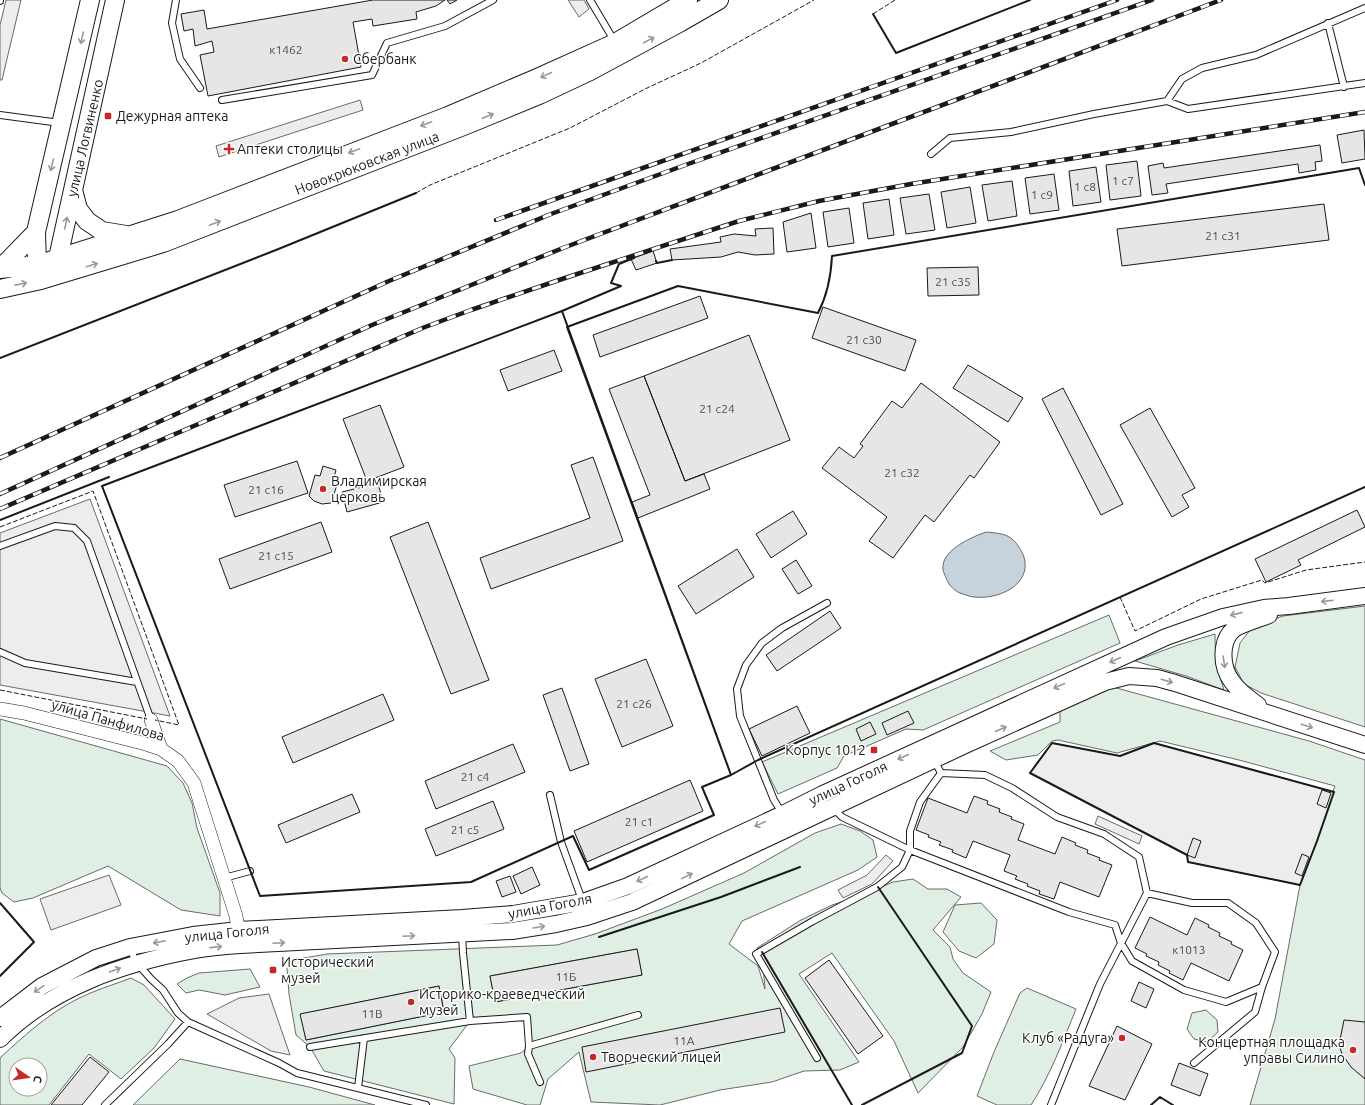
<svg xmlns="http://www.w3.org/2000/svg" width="1365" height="1105" font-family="Ubuntu,sans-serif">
  <rect width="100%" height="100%" fill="#fff"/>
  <path fill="#e0efe3" stroke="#6a6a6a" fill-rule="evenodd" d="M1365,606v121l-104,-34 -17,-9 -9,-17 5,-24 13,-17 30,-10z
    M1109,615l11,28 -197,87 -17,-1 -62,27 -7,12 -59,26 -16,-32z
    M1215,634c0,23 2,34 9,56l-38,-14 -51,-15 43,-16z
    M1113,687l196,54 56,19v345h-115l25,-86 25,-134 35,-99 -96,-26 -79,-19 -43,12 -59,-13 -6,1 -14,14 -32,5 -16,-9 70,-29v-16z
    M0,719l167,47 16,17 9,20 5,25 23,65v23l-39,-6 -73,-44 -75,32 -19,4 -12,-9 -2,-5z
    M841,824l19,7 13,9 4,17 -19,13 -116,51 -13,23 29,22 7,23 -2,-25 -6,-16 44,-28 31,-15 33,-11 28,-12 20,-3 15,10h19l14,8 -28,33 17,17 3,12 10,14 28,19 -9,22 -19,33 -45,46 -24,-52 -62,-88 -33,21 60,88 -19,8 -36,1 -32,11 -52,8 -60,15 -69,-3 -12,-50 -31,27 -8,26h-13l-54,-16 -4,-23 52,-13 8,-7 -2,-28 -57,3 -21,28 6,9 -1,46 -130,-33 -14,-24 -14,-12 -7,-41 -2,-26 11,-9 29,-5 230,-9 38,-11 67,-25 82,-36 71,-40zM637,949l5,26 -147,27 -5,-26zM439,986l5,26 -138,28 -5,-26z
    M981,903l16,17 -3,24 -18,14 -17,-7 -16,-19 12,-27z
    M250,969l10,18 -35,8 -26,-5 -13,3 -9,-9 10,-6 12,-5z
    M131,978l13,7 31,34 -21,29 -33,31 -32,-25 -40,51h-49v-47c28,-26 57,-52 93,-66 12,-5 25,-9 38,-14zM16,1065h24v24h-24z
    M1027,988l49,21c-13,32 -26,67 -45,96h-34l-20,-9 17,-44 26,-59z
    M1206,1010l11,10 1,12 -11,10 -13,-3 -7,-10 5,-16z
    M180,1059l129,28 66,18h-242z"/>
  <path fill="#ededed" stroke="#6a6a6a" d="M6,0h15l-19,80h-2v-55z
    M568,0h16l5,9 -10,8z
    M360,100l3,10 -144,47 -3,-11z
    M90,499l80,217 -170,-31v-152z
    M1052,743l68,13 34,-13 180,49 -17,49 -17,44 -112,-23 -1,-7 -157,-82z
    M1098,816l44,20 -3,8 -44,-20z
    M886,855l7,6 -21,23 -29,14 -5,-8 29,-15z
    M109,875l12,30 -70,25 -11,-31z
    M269,994l21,61 -19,-4 -64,-37 32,-16z"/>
  <path fill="#c6d2dc" stroke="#6a6a6a" d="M986,532c9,1 19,1 26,7 5,4 10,12 12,18 8,28 -26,43 -50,40 -4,0 -10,-3 -14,-4 -7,-3 -11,-8 -14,-15 -1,-3 -4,-8 -3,-12 1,-17 29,-29 43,-34z"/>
  <path fill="#e6e6e6" stroke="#1a1a1a" d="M373,0h72l-9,6 -20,6 1,7 -44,7 -1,-7 -19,3 8,45 -153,29 -8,-41 14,-3 -2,-11 -17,5 -2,-17 -9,2 -3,-17 23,-4 3,19z
    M447,0h10l-7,4z
    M1364,130l1,29 -23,4 -5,-28z
    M1320,145l2,16 -7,1 1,8 -17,3 -1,-9 -132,20 2,9 -16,2 -4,-29 15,-3 1,5z
    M1137,161l4,35 -31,4 -4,-35z
    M1096,167l5,35 -28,4 -4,-35z
    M1054,174l5,36 -29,4 -5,-36z
    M1012,181l5,35 -29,5 -6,-36z
    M970,187l6,36 -29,5 -6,-36z
    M929,194l6,36 -29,4 -6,-36z
    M889,199l5,36 -26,4 -5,-36z
    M1324,204l5,36 -207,26 -5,-37z
    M849,208l5,35 -26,4 -5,-35z
    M811,213l5,35 -29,4 -4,-30z
    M773,228l1,26 -19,1 -17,-3 -17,5 -49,3 -2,-11 51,-7 -1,-5 14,-3 22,2 -1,-7z
    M653,251l4,12 -21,7 -5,-11z
    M978,267l1,28 -51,1 -1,-28z
    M700,296l8,22 -108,39 -7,-22z
    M823,307l93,33 -11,31 -93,-33z
    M749,335l41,105 -105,41 -41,-105z
    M554,350l8,21 -54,20 -8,-21z
    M968,365l55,33 -15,24 -55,-34z
    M644,376l41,105 19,-7 6,15 -72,29 -6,-16 18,-7 -41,-106z
    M921,383l79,59 -26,36 -4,-3 -36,47 -9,-7 -32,43 -24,-17 18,-24 -65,-49 17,-21 15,11 9,-12 -3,-2 32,-43 10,7z
    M1063,388l60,116 -22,11 -59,-116z
    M380,405l24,62 -37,14 -24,-62z
    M1150,408l45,80 -13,7 7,12 -17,10 -52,-92z
    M593,457l30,84 -132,48 -11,-31 110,-40 -19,-53z
    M297,461l11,32 -73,24 -11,-32z
    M323,466l13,4 -3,11 5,1 -7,21 -9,1 -8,-3 -5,-5 6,-21 5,1z
    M378,483l5,19 -36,10 -5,-20z
    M1357,510l8,17 -67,33 3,5 -35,17 -11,-23z
    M793,511l14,23 -36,24 -15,-24z
    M321,522l11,30 -102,37 -11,-30z
    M428,522l61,158 -38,14 -61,-157z
    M737,549l17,28 -58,37 -18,-28z
    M796,560l16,26 -14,8 -16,-25z
    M830,611l11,17 -64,43 -11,-16z
    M646,659l27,67 -51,21 -27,-68z
    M562,688l27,76 -19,7 -27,-76z
    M383,694l11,26 -101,43 -11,-26z
    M797,706l13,27 -48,23 -13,-27z
    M908,711l6,12 -27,12 -5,-12z
    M870,722l6,12 -15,7 -5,-12z
    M513,744l12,28 -89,37 -11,-28z
    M690,780l13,31 -116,51 -13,-31z
    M1322,790l9,3 -5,15 -9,-4z
    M352,794l8,18 -74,31 -8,-18z
    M974,796l14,5 -1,3 13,5 -1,3 13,5 -1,2 13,5 -6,16 37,14 7,-17 14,6 -1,2 13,5 -1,3 13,5 -1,2 13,5 -13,32 -39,-15 -6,17 -15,-5 1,-3 -13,-5 1,-2 -13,-5 2,-3 -13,-5 6,-16 -37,-14 -7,17 -14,-6 1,-2 -14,-5 2,-3 -13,-5 1,-2 -13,-5 12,-32 39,15z
    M493,801l11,28 -68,27 -11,-27z
    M1193,838l8,3 -6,17 -8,-3z
    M1302,854l7,3 -7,19 -7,-3z
    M532,867l8,18 -19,9 -8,-18z
    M510,876l6,16 -14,5 -6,-16z
    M1150,917l37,18 8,-17 14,7 -1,2 12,6 -1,3 13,6 -1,2 12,6 -14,31 -38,-18 -8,17 -14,-7 1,-2 -12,-6 1,-3 -13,-6 1,-2 -12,-6z
    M637,949l5,26 -147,27 -5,-26z
    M829,960l54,76 -25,18 -53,-76z
    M1139,982l15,7 -8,19 -15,-7z
    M439,986l5,26 -138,28 -6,-26z
    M780,1008l5,24 -199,40 -4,-25z
    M1344,1020l21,2v57l-14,-12 -9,-13 -3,-9z
    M1117,1026l35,18 -27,56 -36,-14z
    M90,1057l19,15 -27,33h-31z
    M1179,1063l29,11 -8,22 -29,-11z"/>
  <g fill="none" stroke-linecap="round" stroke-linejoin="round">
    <g stroke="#1a1a1a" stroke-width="8">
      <path id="service" d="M176,0l-4,23 8,36 20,29
        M590,0l25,42
        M0,1v-1
        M1328,23l16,64
        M222,100l150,-25 15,-32 58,-17 48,-26
        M1167,101l15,-22 20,-11 54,-13 109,-47
        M0,115l60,8
        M931,154l19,-16 61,-6 83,-18 73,-13 21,8 177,-26
        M0,546l55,-20 19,2 13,13 64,179
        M0,652l25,11 112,19
        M550,795l11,47 21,58
        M833,808l9,9 68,33 159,62 46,13 6,18 11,18 52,29 42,12 36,-15 13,-35 -19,-29 -28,-20h-36l-45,-10 -8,-36 -35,-23 -47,-17 -45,-29 -27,-13 -44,-2 -7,-13
        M782,813l-8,-13 -34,-84 -3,-27 9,-24 16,-22 20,-15 45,-25
        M224,878l26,-7
        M462,933l1,20 7,68
        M130,948l6,14 15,17 12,11 15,23 10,9 91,41 18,10 129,32
        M529,1046l-1,8 12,28
        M310,1047l160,-26 57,-4 2,29 109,-31
        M817,1058l-61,-104 57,-33 64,-34 25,-20 8,-17v-19l10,-29 21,-29
        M1194,1063l61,-51 7,-25
        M358,1088l6,-50
        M105,1105l63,-61 20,-22
        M1051,1105l49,-121 47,-91"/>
    </g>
    <g stroke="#1a1a1a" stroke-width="14">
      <path id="minor" d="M0,709l24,4 122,31 15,5 17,12 16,22 42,133 4,23
        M151,720l10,29"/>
    </g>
    <g stroke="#1a1a1a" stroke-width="18">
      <path id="tertiary" d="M1258,705c-20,-14 -38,-29 -34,-57 1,-8 4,-14 10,-19 8,-5 25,-10 35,-14
        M0,1018l42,-32 54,-28 34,-11 63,-12 46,-5 223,-12 51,-4 70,-12 45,-16 155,-72 40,-20 343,-157 57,-20 41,-9 25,-2 76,-10
        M0,1039c52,-52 124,-76 195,-89 15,-3 30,-4 45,-5l272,-14 44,-7 31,-7 45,-15 333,-157 140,-63 24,-6 28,2 18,5 190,62"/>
    </g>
    <g stroke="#1a1a1a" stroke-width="20">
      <path id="secondary" d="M73,190l5,19 9,12 15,10 24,4
        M56,267l59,-267
        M1,268l35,-36
        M0,269l37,-4 141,-45 270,-104 87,-37 80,-36 73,-43
        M40,275l-3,-10 -1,-33 54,-232
        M0,289l41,-9 122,-37 303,-118 73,-30 51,-24 89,-48 40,-23"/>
    </g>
    <use href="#service" stroke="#fff" stroke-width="6"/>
    <use href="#minor" stroke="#fff" stroke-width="13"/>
    <use href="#tertiary" stroke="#fff" stroke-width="16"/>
    <use href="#secondary" stroke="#fff" stroke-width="18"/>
    <g stroke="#1a1a1a" stroke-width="4.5">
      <path id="rail" d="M496,220l621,-220
        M0,458l389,-177 162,-67 137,-50 464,-164
        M0,494l372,-169 191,-77 658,-248
        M0,509l425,-182 46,-17 94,-32 174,-57 80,-20 92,-17 454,-72"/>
    </g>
    <use href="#rail" stroke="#fff" stroke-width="3" stroke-dasharray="9" stroke-linecap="butt"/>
    <path stroke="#1a1a1a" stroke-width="1" stroke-dasharray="5 2" stroke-linecap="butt" d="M873,14l22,-14
      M416,193l14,-8 140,-57 75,-39 56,-26 113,-63
      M0,527l93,-36 86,234 -24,-5
      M1120,597l15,34 66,-32 61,-19 3,3 41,-13 59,-8
      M0,690l147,29"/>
    <path stroke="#1a1a1a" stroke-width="2" d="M873,14l23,39 134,-53
      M1365,185l-6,-17 -527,88c-1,20 -4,38 -14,57l-140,-27 -111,41 164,448 27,-15 607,-273
      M656,261l1,2 15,-3
      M562,311l169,464 -29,12 12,28 -125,55 -16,-34 -102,46 -211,14 -158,-410z
      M562,311l59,-25 -10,-3 8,-19 15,-6
      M0,358l276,-108 140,-57
      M0,520l109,-43
      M1052,743l68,13 34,-13 180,49 -17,49 -17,44 -112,-23 -1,-7 -157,-82z
      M0,903l34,39 -34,34
      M599,937l122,-40 79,-30
      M762,952l90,153
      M862,1105l100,-52 10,-27 -94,-139
      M1151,1105l9,-8 13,8"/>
  </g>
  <defs><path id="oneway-shaft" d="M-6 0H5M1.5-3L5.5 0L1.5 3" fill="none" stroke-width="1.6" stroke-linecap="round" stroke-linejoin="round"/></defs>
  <g stroke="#989898">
    <use href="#oneway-shaft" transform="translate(82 38) rotate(103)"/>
    <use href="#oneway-shaft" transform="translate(649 40) rotate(-28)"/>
    <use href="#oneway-shaft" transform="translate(546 75) rotate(155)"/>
    <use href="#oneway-shaft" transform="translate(488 116) rotate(-23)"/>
    <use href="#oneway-shaft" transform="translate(426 124) rotate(159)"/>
    <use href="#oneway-shaft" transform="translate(354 151) rotate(159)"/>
    <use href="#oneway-shaft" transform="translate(52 165) rotate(103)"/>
    <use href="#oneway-shaft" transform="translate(66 223) rotate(-78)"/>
    <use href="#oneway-shaft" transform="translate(215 223) rotate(-21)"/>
    <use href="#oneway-shaft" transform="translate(92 265) rotate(-17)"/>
    <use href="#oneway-shaft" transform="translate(21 284) rotate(-11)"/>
    <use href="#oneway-shaft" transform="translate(1327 601) rotate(173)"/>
    <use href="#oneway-shaft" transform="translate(1236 614) rotate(167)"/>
    <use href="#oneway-shaft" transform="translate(1115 660) rotate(156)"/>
    <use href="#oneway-shaft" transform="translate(1224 662) rotate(81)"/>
    <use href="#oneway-shaft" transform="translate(1167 681) rotate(16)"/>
    <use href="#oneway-shaft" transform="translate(1059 686) rotate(156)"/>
    <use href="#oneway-shaft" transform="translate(1307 726) rotate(18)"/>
    <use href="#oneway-shaft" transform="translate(1001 729) rotate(-24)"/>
    <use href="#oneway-shaft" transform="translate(903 757) rotate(156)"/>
    <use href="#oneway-shaft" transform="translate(760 824) rotate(155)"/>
    <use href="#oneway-shaft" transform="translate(687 876) rotate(-26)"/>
    <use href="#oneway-shaft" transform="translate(642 879) rotate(155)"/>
    <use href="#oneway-shaft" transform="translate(539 927) rotate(-9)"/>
    <use href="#oneway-shaft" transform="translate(409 936) rotate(-3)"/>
    <use href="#oneway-shaft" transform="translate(159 942) rotate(169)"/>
    <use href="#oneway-shaft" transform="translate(279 943) rotate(-3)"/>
    <use href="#oneway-shaft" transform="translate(216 947) rotate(-6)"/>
    <use href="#oneway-shaft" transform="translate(115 970) rotate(-20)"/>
    <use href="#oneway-shaft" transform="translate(39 989) rotate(146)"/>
  </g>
  <g fill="#c62828" stroke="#fff" stroke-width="1.5">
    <circle cx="345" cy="59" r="4"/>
    <rect x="104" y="112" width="8" height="8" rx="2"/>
    <path d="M227 143h4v4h4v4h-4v4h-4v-4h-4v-4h4z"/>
    <circle cx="323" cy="489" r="4"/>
    <rect x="870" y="746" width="8" height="8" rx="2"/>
    <rect x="269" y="966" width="8" height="8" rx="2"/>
    <circle cx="411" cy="1002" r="4"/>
    <circle cx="1122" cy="1038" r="4"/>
    <circle cx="1353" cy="1050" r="4"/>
    <circle cx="593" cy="1057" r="4"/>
  </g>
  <g text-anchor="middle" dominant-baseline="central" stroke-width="3" stroke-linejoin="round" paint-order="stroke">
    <g font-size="12" fill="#4d4d4d">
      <text x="286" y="49">к1462</text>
      <text x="1123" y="180">1 с7</text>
      <text x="1085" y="186">1 с8</text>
      <text x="1042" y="194">1 с9</text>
      <text x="1223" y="235">21 с31</text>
      <text x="953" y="281">21 с35</text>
      <text x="864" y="339">21 с30</text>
      <text x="717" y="408">21 с24</text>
      <text x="902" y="472">21 с32</text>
      <text x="266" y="489">21 с16</text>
      <text x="276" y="555">21 с15</text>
      <text x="634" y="703">21 с26</text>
      <text x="475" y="776">21 с4</text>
      <text x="639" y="821">21 с1</text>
      <text x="465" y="829">21 с5</text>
      <text x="1189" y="949">к1013</text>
      <text x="566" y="976">11Б</text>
      <text x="372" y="1013">11В</text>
      <text x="684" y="1040">11А</text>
    </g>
    <g font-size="14" fill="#1a1a1a" stroke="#fff" text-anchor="start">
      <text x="353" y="59">Сбербанк</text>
      <text x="116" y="116">Дежурная аптека</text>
      <text x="237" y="149">Аптеки столицы</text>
      <text x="331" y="481">Владимирская<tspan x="331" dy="16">церковь</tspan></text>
      <text x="866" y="750" text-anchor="end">Корпус 1012</text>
      <text x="281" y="962">Исторический<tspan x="281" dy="16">музей</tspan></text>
      <text x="419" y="994">Историко-краеведческий<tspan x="419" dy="16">музей</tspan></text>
      <text x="1114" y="1038" text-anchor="end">Клуб «Радуга»</text>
      <text x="1345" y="1042" text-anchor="end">Концертная площадка<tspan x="1345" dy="16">управы Силино</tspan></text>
      <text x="601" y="1057">Творческий лицей</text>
    </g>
    <g font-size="14" fill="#1a1a1a" stroke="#fff">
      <text transform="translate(85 138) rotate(-77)">улица Логвиненко</text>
      <text transform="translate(367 163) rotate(-21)">Новокрюковская улица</text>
      <text transform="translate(108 720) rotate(16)">улица Панфилова</text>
      <text transform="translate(848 783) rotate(-25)">улица Гоголя</text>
      <text transform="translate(550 906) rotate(-11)">улица Гоголя</text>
      <text transform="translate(227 933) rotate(-6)">улица Гоголя</text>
    </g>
  </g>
  <g transform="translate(28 1077) rotate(103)"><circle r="19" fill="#ffffff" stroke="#a3a3a3"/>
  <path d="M0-3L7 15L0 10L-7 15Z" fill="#c62828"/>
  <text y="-6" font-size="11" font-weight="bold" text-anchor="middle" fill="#1a1a1a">С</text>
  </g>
</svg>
